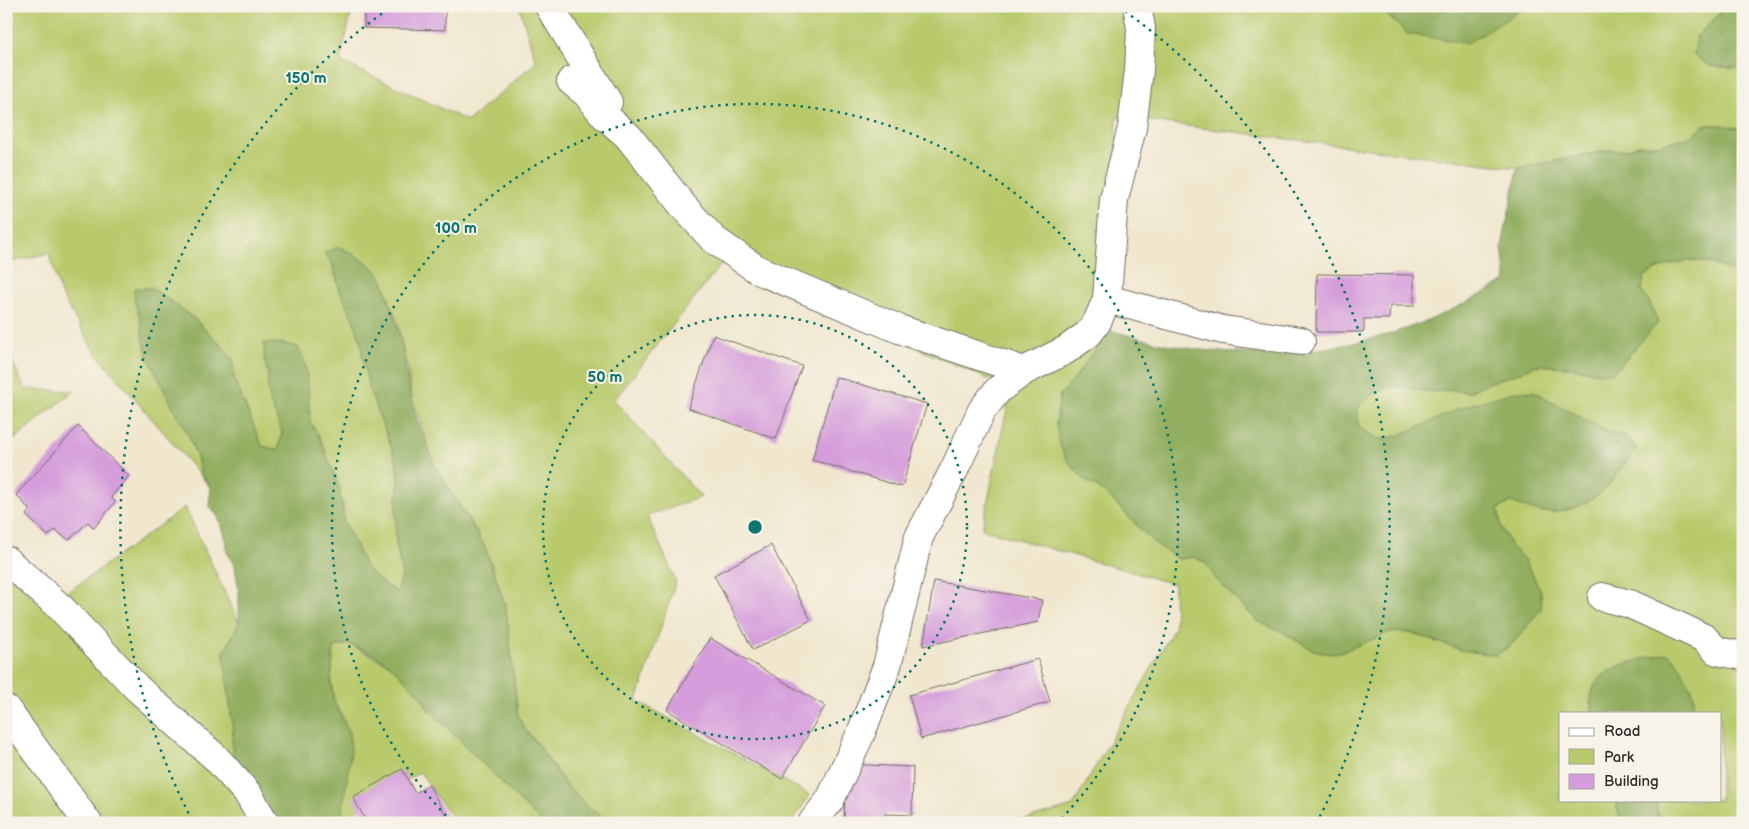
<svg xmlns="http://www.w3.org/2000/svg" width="1749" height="829" font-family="'Balsamiq Sans',sans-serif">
  <rect width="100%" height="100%" fill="#f7f3e8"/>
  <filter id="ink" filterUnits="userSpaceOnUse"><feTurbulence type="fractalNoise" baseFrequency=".02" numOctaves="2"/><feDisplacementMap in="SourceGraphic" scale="10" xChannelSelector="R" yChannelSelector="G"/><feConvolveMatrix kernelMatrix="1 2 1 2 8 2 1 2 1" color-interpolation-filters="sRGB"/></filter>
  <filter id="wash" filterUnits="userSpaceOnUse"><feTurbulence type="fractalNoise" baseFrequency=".0096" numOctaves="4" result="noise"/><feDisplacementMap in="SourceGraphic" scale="20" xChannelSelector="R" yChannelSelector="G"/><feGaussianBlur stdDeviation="1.12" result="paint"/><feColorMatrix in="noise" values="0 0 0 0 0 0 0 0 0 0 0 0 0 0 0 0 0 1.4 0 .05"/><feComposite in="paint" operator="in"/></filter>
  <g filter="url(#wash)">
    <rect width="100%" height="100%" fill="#f1e7cf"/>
    <path fill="#b9ca6d" stroke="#727a4c" d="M6,6h347l-13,55 128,60 68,-59 -17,-56h293l7,7 9,-7h549l31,28 72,2 12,-9 28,-16 14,-5h190l-2,5 -25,25 12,30 34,3v60l-22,-4h-18l-12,12 -34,8h-18l-14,5h-15l-92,18 -401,-51 -8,213 -37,52 -12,12 -4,31 19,46 11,10 11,6 12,9 32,34 37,29 16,-2 12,6 10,16 40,41 14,7 13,5 16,10 45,9 46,-19 22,1 49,17 34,5 14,-8 11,-12 21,-26v-18l-18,-33 -12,-12 -10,-19 -3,-18 13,-7 43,10 33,-9 49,-55 -11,-13 -16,-2 -74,-41 -17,-1 -120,45 -20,3 -20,-13v-18l12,-12 13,-7 15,-3 33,6 19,-2 19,2 18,-9 31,-10 17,-8 34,2 30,6 51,-70 -9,-12 3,-15c23,-13 47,-20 72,-11 10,4 17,7 27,9v549h-81l-5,-12v-11h63v-87h-33c23,-24 -16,-44 -33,-57l-37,11 -25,25v21h-32v87h55l6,23h-609l61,-17 102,-179 -1,-43 -192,-55 29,-140 -289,-126 -108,137 87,97 -54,19 29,65 -39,120 173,94 -19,28h-180l-20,-14 -28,-28 -24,-35 -14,-17 -7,-13 -12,-107 -14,-43 -7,-19 -11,-19 -40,-64 -23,-69 -3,-23 -11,-52 -16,-43 -14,-14h-35l8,27 16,36 5,17 2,17 7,31 26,69 3,19 -3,32v32l6,33 -4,17 -17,-11 -16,-16 -21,-45 -1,-16 -17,-52 -6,-15 -10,-16 -2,-20 -44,-44 4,16v15l14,43 -4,18 -16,-4 -28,-67 -1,-20 -38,-40 -43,-31 -17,15 6,18 2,17 6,21 29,58 7,10 12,30 3,15 11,16 -117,-137 -33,-57 -12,-41 -43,10z
      M6,347l19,42 49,2 -68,55z
      M185,507l54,116 -15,30 9,77 -1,16 13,70 3,7h-242v-251l40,36z
      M349,644l41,21 30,30 9,15 113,113h-87l-35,-51 -79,49 10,-71 -8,-32 -9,-17 -3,-21 3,-33z"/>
    <path fill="#92ae60" stroke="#5e6c46" d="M1377,6h157l-14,5 -53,32 -59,-9z
      M1724,6h19v63l-34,-3 -15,-12 3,-18 25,-24z
      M1703,125h18l22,4v145c-10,-2 -17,-5 -27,-9 -25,-9 -49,-2 -71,11l-4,15 9,12 8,20 -45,50h-14l-30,-6 -34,-2 -17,8 -31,10 -18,9 -19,-2 -19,2 -33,-6 -15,3 -13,7 -12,12v18l20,13 20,-3 70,-31 50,-14 17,1 74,41 16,2 11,14c-8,10 -15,21 -23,31 -17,21 -44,35 -72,32 -10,-1 -21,-7 -30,-10l-13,7 3,18 10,19 12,12 18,33v18l-21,26 -11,12 -14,8 -13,-2 -21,-3 -49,-17 -22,-1 -46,19 -15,3 -16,-4 -30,-18 -13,-5 -14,-7 -40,-41 -10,-16 -12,-6 -16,2 -25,-17 -44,-46 -12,-9 -11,-6 -20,-22 -7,-16 -3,-18 4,-31 12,-12 37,-52c26,7 51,14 78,18 81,13 169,2 245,-29 26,-11 50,-25 74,-38l-4,-35 16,-78 92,-18h15l14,-5h18l34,-8z
      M339,247c15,7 30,15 41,28 4,6 6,15 8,22 12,32 16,64 22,97 5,24 15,47 24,70l51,83 13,37 8,25 12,107 7,13 14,17 24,35 28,28 20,14h-69l-113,-113 -9,-15 -30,-30 -14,-9 -27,-12 -15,3 -3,33 3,21 15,32 2,17 -10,71 -3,2h-90l-3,-7 -13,-70 1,-16 -9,-77 15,-30v-29l-4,-29 -8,-13 -2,-16 -7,-19 -9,-12 2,-17 -11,-16 -3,-15 -12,-30 -7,-10 -29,-58 -6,-21 -2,-17 -6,-18 -1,-15h18l43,31 27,27 11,13 1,20 28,67 16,4 4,-18 -11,-28 -3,-15v-15l-4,-16v-15h17l17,4 7,17 3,18 2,40 10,16 19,49 5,34 21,45 16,16 16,11 5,-17 -6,-33v-32l3,-32 -3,-19 -26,-69 -7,-31 -2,-17 -5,-17 -16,-36 -8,-27 -8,-10z
      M1669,653c11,12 11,13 18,27 6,14 12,20 0,33h-95c0,-6 -2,-14 0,-20 5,-28 54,-35 77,-40z
      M1615,800h42v11l5,12h-41z"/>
    <g id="blocks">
      <path fill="#d59ddb" d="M364,6h81v24l-81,-2z
        M1317,274l97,1v31h-24l-1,13h-25v13h-48z
        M713,335l89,31 -26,73 -88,-31z
        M836,377l91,27 -25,83 -90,-27z
        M78,426l51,50 -18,21 4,5 -21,26 -6,-6 -19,18 -14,-10 -7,6 -22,-21 4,-5 -14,-15z
        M771,545l40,75 -58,30 -39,-75z
        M934,581l108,19 -4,22 -115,24z
        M710,638l115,68 -43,73 -115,-69z
        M1038,659l12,43 -129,37 -12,-44z
        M846,764l67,3 -1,48 -27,-1v9h-41z
        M402,769l13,24 14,-8 21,38h-86l2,-2 -13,-24z"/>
    </g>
  </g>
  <g filter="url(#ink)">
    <use href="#blocks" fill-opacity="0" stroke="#706d64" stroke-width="1"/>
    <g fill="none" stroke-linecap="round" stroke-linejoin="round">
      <g stroke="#706d64" stroke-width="30">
        <path id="minor" d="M549,6l59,96
          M571,81l15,12 19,23 23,20 55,70 30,33 45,31 141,59 125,42
          M1107,299l116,31 78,11
          M6,560l54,47 77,81 79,70 32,36 17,29
          M1602,597l28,7 74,34 13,13 26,5
          M6,709l82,114"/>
      </g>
      <g stroke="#706d64" stroke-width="30">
        <path id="tertiary" d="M812,823l18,-23 31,-67 26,-67 32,-129 35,-67 28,-60 16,-20 26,-19 42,-21 22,-16 9,-12 10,-23 7,-100 18,-71 7,-58 2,-42 -4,-22"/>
      </g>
      <use href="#minor" stroke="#fff" stroke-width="28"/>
      <use href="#tertiary" stroke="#fff" stroke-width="28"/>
    </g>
  </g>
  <g fill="none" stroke="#0f766e" stroke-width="2.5" stroke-dasharray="2.5 5">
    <circle cx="755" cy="527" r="212"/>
    <path d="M451 821A423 423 0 1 1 1059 821"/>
    <path d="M192 820A635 635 0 0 1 391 7M1119 7A635 635 0 0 1 1318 820"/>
  </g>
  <circle cx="755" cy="527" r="8" fill="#0f766e" stroke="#f7f3e8" stroke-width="2.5"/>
  <g font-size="15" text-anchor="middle" font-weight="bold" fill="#0f766e" stroke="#f7f3e8" stroke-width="4" stroke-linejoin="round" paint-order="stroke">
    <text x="306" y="83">150 m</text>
    <text x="456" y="233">100 m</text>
    <text x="605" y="382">50 m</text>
  </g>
  <rect width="1749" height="829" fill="none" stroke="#f7f3e8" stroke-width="25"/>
  <rect x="1559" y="712" width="162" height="90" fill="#f7f3e8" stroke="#a5a39c"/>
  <rect x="1569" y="728" width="25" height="8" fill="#ffffff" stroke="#a5a39c"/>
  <text x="1604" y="736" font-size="15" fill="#2b2b2b">Road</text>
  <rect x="1569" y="749" width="25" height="15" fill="#b9ca6d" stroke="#a5a39c"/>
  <text x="1604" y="762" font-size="15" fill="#2b2b2b">Park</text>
  <rect x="1569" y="774" width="25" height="15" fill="#d59ddb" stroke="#a5a39c"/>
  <text x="1604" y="786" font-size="15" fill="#2b2b2b">Building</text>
</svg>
